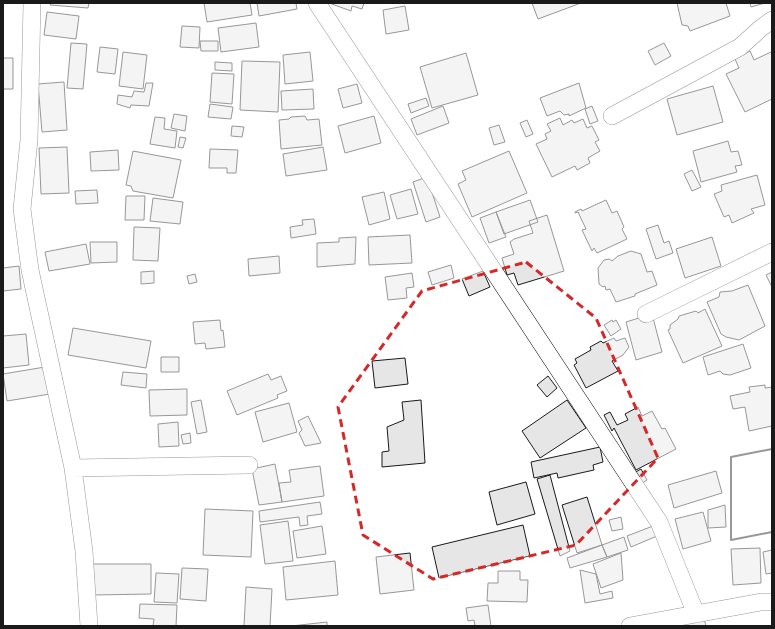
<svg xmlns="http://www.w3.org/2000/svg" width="775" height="629" font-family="'Exo 2',sans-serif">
  <rect width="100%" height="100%" fill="#fff"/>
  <path fill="#e6e6e6" stroke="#1a1a1a" d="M51,3h38l-1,5 -38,-3z
    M204,3h46l2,12 -45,7z
    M257,3h39l1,6 -38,7z
    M329,3h35l-2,6 -10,-3 -1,5z
    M532,3h49l-43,16z
    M677,3h49l4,13 -40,15 -2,-5 -6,-1z
    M750,3h15l-14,4z
    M405,6l4,24 -23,4 -3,-24z
    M47,12l32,4 -3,23 -32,-4z
    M256,23l3,24 -38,5 -3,-24z
    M182,26l18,1 -1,21 -19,-1z
    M200,41h18v10h-17z
    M71,43l16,1 -4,45 -16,-1z
    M664,43l7,13 -16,9 -7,-14z
    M100,47l18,2 -3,25 -18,-2z
    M750,51l4,9 17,-8 1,1v46l-27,13 -19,-38 13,-6 -4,-9z
    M123,52l24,3 -4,34 -24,-3z
    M310,52l3,29 -28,3 -2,-29z
    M466,53l12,42 -46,13 -12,-41z
    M3,58h10v31h-10z
    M242,61l38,1 -2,50 -38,-2z
    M215,62l17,1v8l-17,-1z
    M212,73l22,1 -2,30 -22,-2z
    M64,82l3,48 -25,2 -4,-48z
    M146,83h7l-4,23 -18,-1 -1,3 -13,-4 1,-9 14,2 2,-6 10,1z
    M579,83l7,25 -17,8v-2l-5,1 -4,-4 -13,5 -7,-18z
    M357,84l5,19 -19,5 -5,-19z
    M713,86l10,36 -46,13 -10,-36z
    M313,89l1,20 -32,1 -1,-19z
    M426,98l3,8 -18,7 -3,-9z
    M210,104l23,3 -2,12 -23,-2z
    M443,106l6,17 -32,12 -6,-16z
    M592,106l6,15 -8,3 -5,-15z
    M174,114l13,2 -2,15 -14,-3z
    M305,116l2,4 12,-1 3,26 -41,4 -2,-29 10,-1 2,-2z
    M374,116l7,27 -36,10 -7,-27z
    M155,117l10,1 -1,11 13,2 -2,17 -25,-4z
    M560,118l3,7 9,-5 2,3 9,-4 4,9 5,-2 7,14 -4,2 5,9 -12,7 2,5 -13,7 -2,-4 -23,11 -16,-33 11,-5 -2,-5 6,-3 -4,-7z
    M527,120l6,14 -7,3 -6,-14z
    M499,125l6,17 -11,3 -5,-17z
    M232,126l12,1 -2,10 -11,-1z
    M180,137l6,1 -3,10 -5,-1z
    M728,141l3,11 7,-1 4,14 -7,1 2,6 -36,10 -8,-31z
    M67,147l2,46 -28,1 -2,-46z
    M323,147l4,23 -41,6 -3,-22z
    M210,149l28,1 -2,23h-9v-5h-18z
    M118,150l1,20 -28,1 -1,-19z
    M133,151l48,9 -8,38 -40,-7 -2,-5 -5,-1z
    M509,151l18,42 -55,24 -14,-33 8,-4 -4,-9z
    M692,170l9,17 -9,4 -8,-17z
    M757,175l8,30 -14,4 3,4 -22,10 -3,-8 -5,2 -10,-23 8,-3 -1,-6z
    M427,177l13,40 -14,5 -13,-40z
    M411,189l7,25 -21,5 -7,-24z
    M97,190l1,13 -22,1 -1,-13z
    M384,192l6,27 -21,6 -7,-28z
    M126,196h19l-1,24h-19z
    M153,198l30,4 -3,22 -30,-3z
    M530,200l8,22 -34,12 -8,-22z
    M606,200l6,13 5,-2 7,16 -2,2 5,10 -30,14 -3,-5 -2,3 -10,-21 4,-1 -8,-17 -3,1v-1l6,-3 1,2z
    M496,212l10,25 -17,6 -9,-25z
    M547,215l17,56 -46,14 -4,-12 -7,2 -5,-17 12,-4 -4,-12 4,-3 19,-6 -4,-12z
    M314,219l2,15 -25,4 -1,-11 13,-2 -1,-5z
    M658,225l6,18 5,-2 4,12 -17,6 -10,-30z
    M134,227l26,1 -2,33 -25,-1z
    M410,235l2,28 -43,2 -1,-28z
    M356,237l-1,27 -38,3v-24l22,-1v-4z
    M712,237l9,29 -36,12 -9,-29z
    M90,242h27v20l-26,1z
    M86,244l4,20 -41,7 -4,-19z
    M631,251l10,3 6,18 5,-1 5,14 -22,9v2l-19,6 -6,-13 -4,1 -1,-4 -2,1 -4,-3 -1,-16 6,-8 5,-1 3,2 6,-5z
    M279,256l1,17 -31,3 -1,-17z
    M451,265l3,13 -22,7 -4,-13z
    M19,266l2,23 -18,2v-23z
    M154,271v12l-13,1v-12z
    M483,271l7,16 -21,9 -7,-17z
    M772,272v15l-6,-12z
    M412,273l2,14 -8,1 1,10 -19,2 -3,-23z
    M195,274l2,8 -8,2 -2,-8z
    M748,285l17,41 -26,14 -13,-3 -5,-3 -14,-32 12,-5 1,-5 12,-1z
    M705,309l17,37 -39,17 -15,-33 2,-1v-4l8,-6 1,-3 17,-5 2,2z
    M652,314l10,38 -26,8 -10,-38z
    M220,320l1,11 2,-1 2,17 -19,2 -1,-6 -10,1 -2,-22z
    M612,320l1,2 3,-2 5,9 -10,7 -7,-11z
    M73,328l78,13 -5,27 -78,-13z
    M26,334l3,31 -26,3v-32z
    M614,338l2,3 9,-3 4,9 -6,8 -11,6 6,10 -32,17 -12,-23 3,-2 -2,-4 16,-9 -1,-3 11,-6 2,2z
    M743,344l8,24 -21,7 -7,-1 -3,-3 -12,4 -5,-18z
    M161,357h18v15h-18z
    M405,358l3,26 -33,4 -3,-27z
    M45,367l5,27 -43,7 -4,-27z
    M123,372l24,2 -1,14 -25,-3z
    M268,374l3,6 10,-4 6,15 -10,4 1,3 -41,17 -10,-24z
    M548,376l9,12 -10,9 -10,-12z
    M765,385v3l7,-1v39l-23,5 -4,-24 -12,2 -3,-13 20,-4 -1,-5z
    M187,389v26l-37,1 -1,-26z
    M201,400l6,32 -10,2 -6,-32z
    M421,400l4,63 -43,4v-15l7,-1 -2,-24 17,-7 -2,-18z
    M567,400l19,28 -46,30 -18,-27z
    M289,403l8,29 -34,10 -8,-30z
    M638,407l4,9 10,-5 10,18 3,-1 11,21 -40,21 -22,-42 -2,3 -8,-16 6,-3 7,13 11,-5 -3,-6z
    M308,416l13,27 -16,3 -6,-13 3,-3 -4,-9z
    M178,422l1,24 -20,1 -1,-23z
    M190,433l1,10 -8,1 -2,-9z
    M600,447l3,15 -10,3 1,5 -36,8 -1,-5 -23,5 -3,-16z
    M275,464l7,38 -23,3 -7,-36z
    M320,466l4,30 -42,6 -3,-19 12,-1 -2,-12z
    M641,469l6,11 -6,4 -7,-11z
    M716,471l6,22 -48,15 -6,-23z
    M550,475l20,76 -10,5 -23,-77z
    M526,482l9,32 -38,11 -8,-33z
    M587,497l15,48 -25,8 -15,-48z
    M320,502l2,12 -15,2 1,9 -8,1 -1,-9 -39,5 -1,-11z
    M725,505l1,22 -18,1v-18z
    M205,509l48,2 -2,46 -48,-2z
    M703,512l8,29 -28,8 -8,-30z
    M621,517l2,12 -11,2 -3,-11z
    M288,521l5,40 -28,3 -5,-39z
    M523,525l7,31 -91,22 -7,-31z
    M322,526l4,28 -29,4 -4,-27z
    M653,526l4,10 -26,11 -4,-11z
    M624,537l4,13 -21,7 -5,-12z
    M602,545l5,12 -37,11 -3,-10z
    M760,548l1,35 -28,2 -2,-36z
    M772,550v23l-6,1 -3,-22z
    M410,553l4,37 -34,4 -4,-37z
    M621,553l2,27 -22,8 -8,-24z
    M335,561l3,34 -52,5 -3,-33z
    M93,564h58v30l-58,1z
    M182,568l26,1 -2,32 -26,-2z
    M580,570l16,4 4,20 12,-3 1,7 -28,5z
    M498,571h22v9h8l-1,22 -40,-1 1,-18h10z
    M156,573l23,1 -2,29 -23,-1z
    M246,587l26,2 -2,37h-26z
    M140,604l37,1 -1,21h-23l1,-7 -15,-1z
    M488,605l3,21h-16l-1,-6 -6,1 -2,-13z
    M703,615l3,11h-35z
    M327,622v4h-36z"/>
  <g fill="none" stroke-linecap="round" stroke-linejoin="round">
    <g stroke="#1a1a1a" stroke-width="18">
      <path id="street" d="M32,3l-3,137 -7,69 8,61 43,198 11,83 5,75
        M317,3l342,519 37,92
        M612,116l128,-69 21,-19 11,-8
        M646,314l126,-62
        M73,468l176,-3
        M630,626l131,-24h11"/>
    </g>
    <use href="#street" stroke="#fff" stroke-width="17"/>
    <path stroke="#1a1a1a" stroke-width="2" d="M772,449l-41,8v83l41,-8"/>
  </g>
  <path d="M0 0H775V629H0ZM526,262l70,56 62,140 -82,87 -143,34 -70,-44 -25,-128 84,-116z" fill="#fff" fill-opacity=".55" fill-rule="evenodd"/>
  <path fill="none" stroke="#d62828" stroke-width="3" stroke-dasharray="8 5" stroke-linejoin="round" d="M526,262l70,56 62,140 -82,87 -143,34 -70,-44 -25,-128 84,-116z"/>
  <rect width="775" height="629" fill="none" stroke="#1a1a1a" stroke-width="8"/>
</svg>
